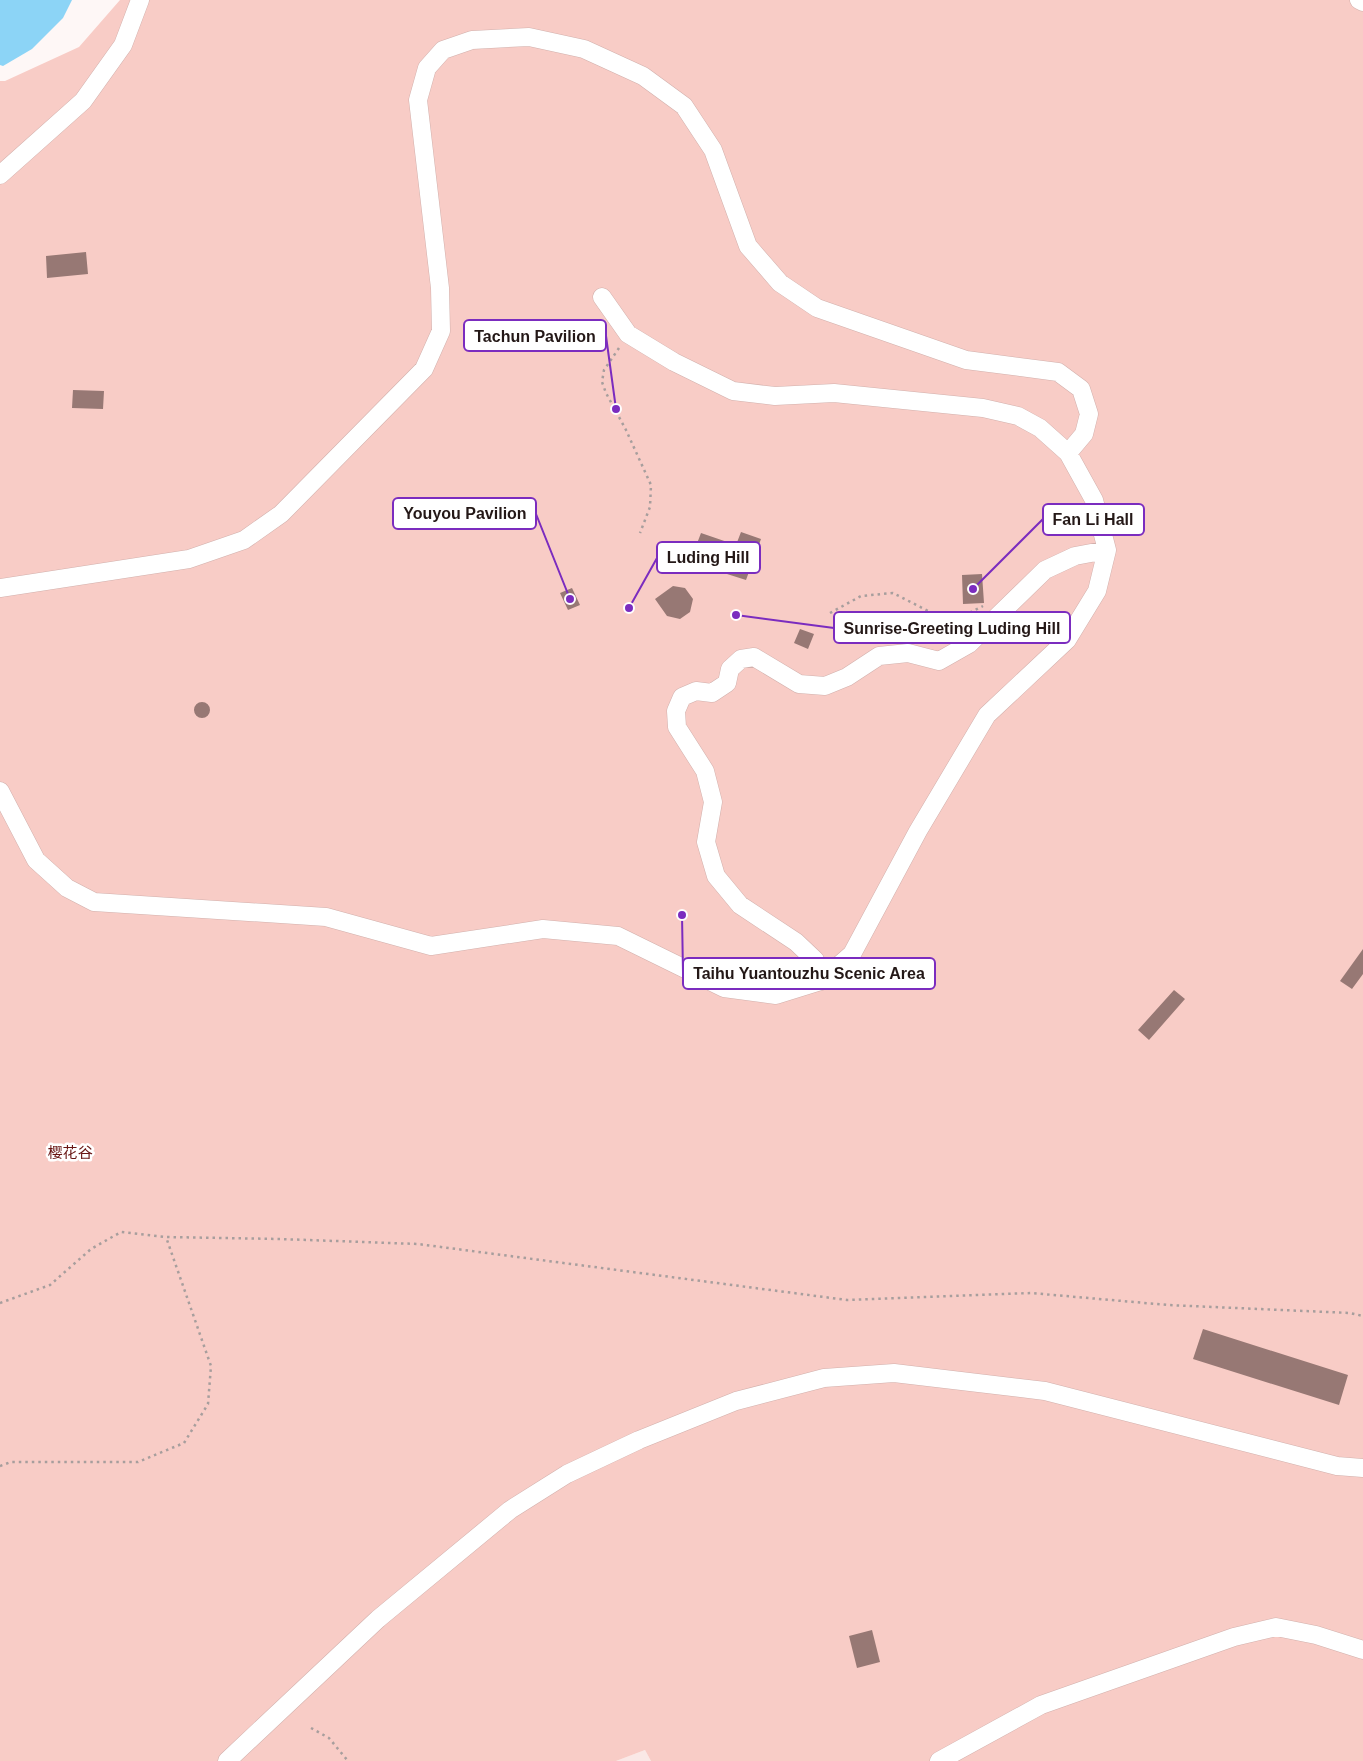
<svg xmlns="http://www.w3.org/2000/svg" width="1363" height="1761" font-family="Helvetica,'Noto Sans SC',sans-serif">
  <rect width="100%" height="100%" fill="#fef7f6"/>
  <path fill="#fae8e6" d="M645,1750l6,11h-35z"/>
  <path fill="#f8ccc6" d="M120,0h1243v1761h-712l-6,-11 -29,11h-616v-1680h5l74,-34z"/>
  <path fill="#8cd4f6" d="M0,0h72l-9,18 -31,31 -29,17 -3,-1z"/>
  <path fill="#977874" d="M86,252l2,22 -41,4 -1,-22z
    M73,390l31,1 -1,18 -31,-1z
    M741,532l20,7 -15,41 -19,-6 2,-7 -36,-13 8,-21 35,12z
    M982,574l2,29 -21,1 -1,-29z
    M673,586l12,2 8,11 -3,13 -10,7 -13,-3 -12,-17z
    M572,588l8,17 -12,5 -8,-17z
    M800,629l14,5 -6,15 -14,-6z
    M194 710a8 8 0 1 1 16 0a8 8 0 1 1-16 0Z
    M1363,949v25l-11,15 -12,-8z
    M1174,990l11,9 -36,41 -11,-10z
    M1203,1329l145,46 -9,30 -146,-46z
    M872,1630l8,32 -23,6 -8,-32z"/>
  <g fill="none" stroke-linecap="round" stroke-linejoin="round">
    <g stroke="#d2b0ac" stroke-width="19">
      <path id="minor" d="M1359,0l4,2
        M0,175l83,-74 40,-56 17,-45
        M0,588l189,-29 55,-19 37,-26 143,-145 17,-38 -1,-43 -22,-188 9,-32 16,-18 29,-10 57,-3 55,12 59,27 41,30 29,44 35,96 32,37 37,25 149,52 92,12 23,17 8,25 -5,20 -16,19
        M0,791l36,69 31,28 27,14 232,15 105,29 112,-17 75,7 106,52 52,7 45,-14 31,-27 66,-123 69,-116 80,-75 30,-49 10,-41 -13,-50 -26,-47 -28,-25 -22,-12 -35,-8 -149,-15 -59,3 -42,-5 -59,-29 -46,-28 -26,-37
        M821,981l-6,-21 -19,-18 -56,-37 -24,-29 -10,-34 7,-40 -8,-31 -28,-44 -1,-16 6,-14 14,-6 16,2 15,-10 3,-14 11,-10 13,-2 45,27 26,2 22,-9 32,-21 29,-3 31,8 30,-17 76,-74 30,-14 32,-6
        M227,1761l151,-142 132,-109 57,-36 72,-34 97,-39 88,-23 70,-5 151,18 292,75 26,2
        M939,1761l102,-56 193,-68 42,-10 40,8 47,15"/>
    </g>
    <path stroke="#a79e9d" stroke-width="2.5" stroke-dasharray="2.5 4" stroke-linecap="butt" d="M619,348l-15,22 -2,12 4,11 20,37 25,55 -1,22 -10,26
      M830,613l31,-17 32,-3 39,20 35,1 16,-8
      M0,1303l50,-18 41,-36 30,-17 45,5 114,2 138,5 429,56 184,-7 137,12 182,8 13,3
      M0,1466l11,-4h127l46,-19 24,-39 3,-38 -45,-129
      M311,1728l18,10 19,23"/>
    <use href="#minor" stroke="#fff" stroke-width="18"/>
  </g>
  <g text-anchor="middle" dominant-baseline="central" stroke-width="5" stroke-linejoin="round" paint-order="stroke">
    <g font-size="15" fill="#681614" stroke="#fff">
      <text x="70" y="1152">樱花谷</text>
    </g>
  </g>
  <path fill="none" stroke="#7b2cbf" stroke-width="2" d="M616 409L606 336M570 599L536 514M973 589L1043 519M629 608L657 558M736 615L834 628M682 915L683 973"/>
  <g fill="#7b2cbf" stroke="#fff" stroke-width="2">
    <circle cx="616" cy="409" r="5"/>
    <circle cx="570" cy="599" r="5"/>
    <circle cx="973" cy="589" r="5"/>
    <circle cx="629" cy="608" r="5"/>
    <circle cx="736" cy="615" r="5"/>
    <circle cx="682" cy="915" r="5"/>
  </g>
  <g fill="#fff" stroke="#7b2cbf" stroke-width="2">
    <rect x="464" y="320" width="142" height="31" rx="5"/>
    <rect x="393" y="498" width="143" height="31" rx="5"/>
    <rect x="1043" y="504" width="101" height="31" rx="5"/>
    <rect x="657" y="542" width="103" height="31" rx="5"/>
    <rect x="834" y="612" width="236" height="31" rx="5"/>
    <rect x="683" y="958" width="252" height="31" rx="5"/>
  </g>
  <g font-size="16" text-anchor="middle" font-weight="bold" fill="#241817">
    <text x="535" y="342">Tachun Pavilion</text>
    <text x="465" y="519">Youyou Pavilion</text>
    <text x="1093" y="525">Fan Li Hall</text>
    <text x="708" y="563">Luding Hill</text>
    <text x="952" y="634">Sunrise-Greeting Luding Hill</text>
    <text x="809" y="979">Taihu Yuantouzhu Scenic Area</text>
  </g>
</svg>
